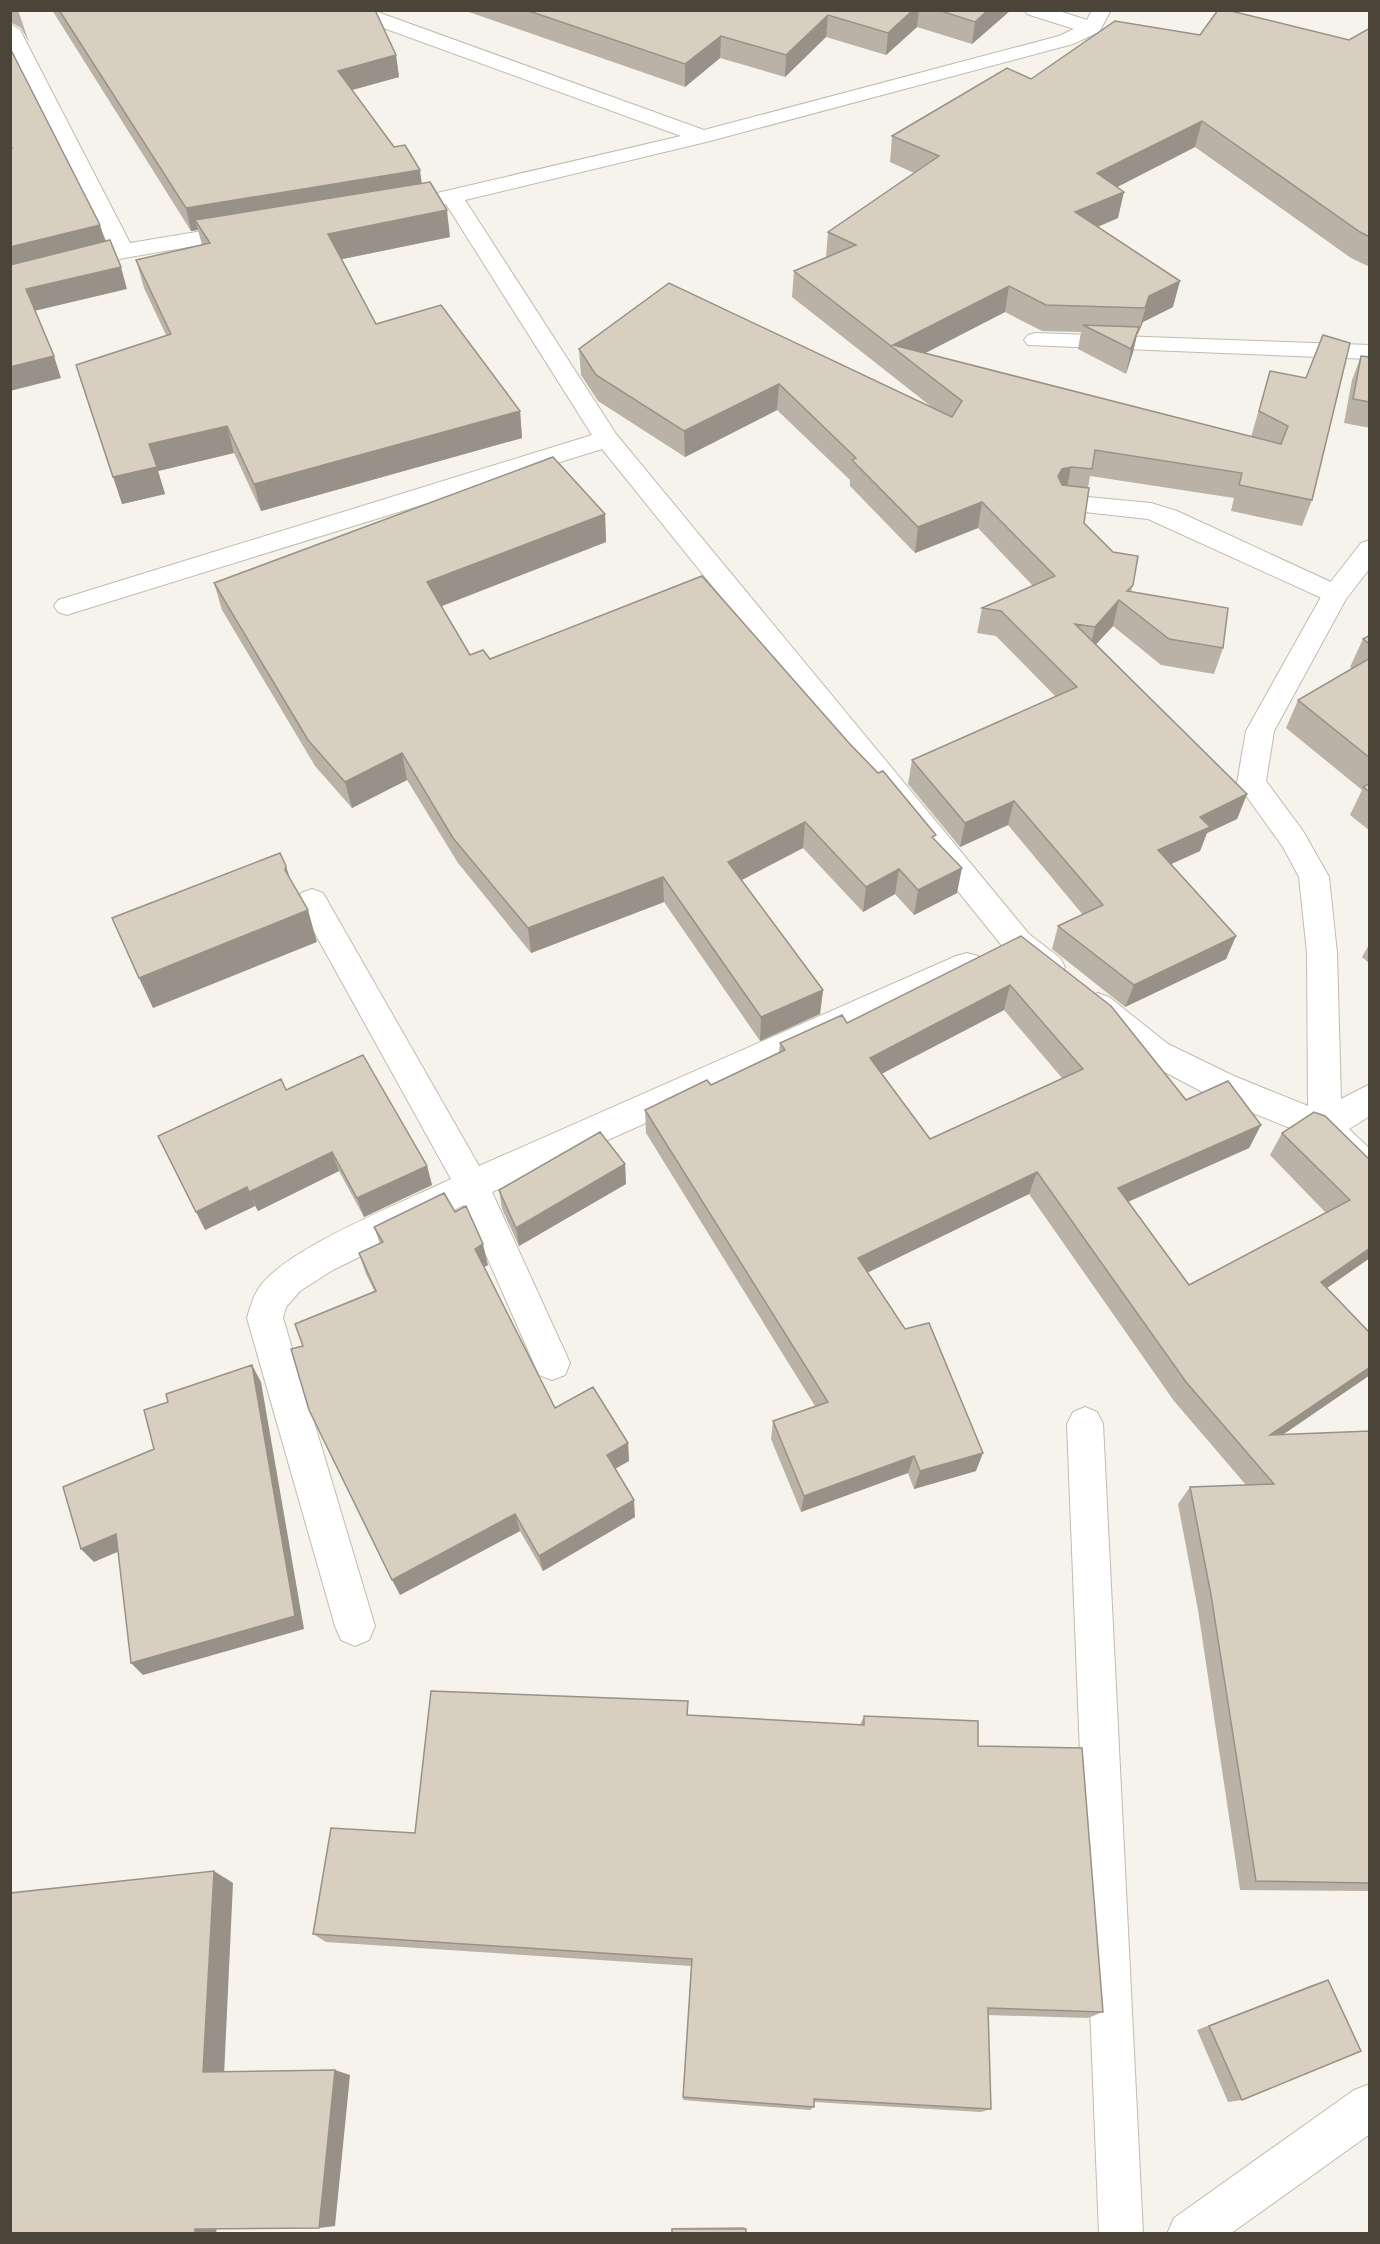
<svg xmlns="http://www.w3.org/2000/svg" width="1380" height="2244" font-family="Ubuntu,sans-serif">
  <rect width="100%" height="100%" fill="#f6f3ec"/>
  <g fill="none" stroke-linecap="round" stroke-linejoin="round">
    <g stroke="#c2bbae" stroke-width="2">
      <path id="service" d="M1066,495l85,8 26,8 167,77 4,6 -4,6 -9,3 -9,-3 -178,-81 -91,-10 -3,-6 3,-6z
        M1085,1407l12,5 6,12 40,810h-44l-32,-810 6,-12z"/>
    </g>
    <g stroke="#c2bbae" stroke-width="2">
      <path id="minor" d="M343,10h29l332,120 355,-94 15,-7 -47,-15 -2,-4h31l31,10 5,-10h19l-12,22 -26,12 -363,97 -245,59 151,234 413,500 31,24 5,9 -5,9c-22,7 -37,-12 -53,-24l-405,-503 -526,163 -9,3 -9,-3 -4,-6 4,-6 534,-165 -146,-231 -14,4 -8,-2 -3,-5 3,-5 257,-60 -336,-122z
        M10,24l10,6 110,213 115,-19 8,2 3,5 -3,5 -129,22 -114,29v-14l100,-25 -100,-198z
        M1036,333l334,12v14l-342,-14 -4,-5 4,-5z
        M1370,540v28l-24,31 -72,132 -8,50 37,50 26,46 8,76 4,146 29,-15v32l-21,13 21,20v37l-12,-4 -45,-45 -103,-41 -64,-34 -59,-47 -5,-9 5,-9 11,-4 11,4 59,47 66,32 74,30 -1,-153 -8,-76 -16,-30 -46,-64 9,-52 80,-143 35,-45z
        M312,889l11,4 156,273 477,-210 11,-3 11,3 5,9 -5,9 -486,218 78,171 -5,12 -13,5 -13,-5 -75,-170 -131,65 -33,21 -14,16 -3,11 92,308 -6,14 -14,6 -14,-6 -6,-14 -88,-308c3,-10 6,-22 12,-30 25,-39 147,-87 192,-109l-154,-278 4,-8z"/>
    </g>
    <g stroke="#c2bbae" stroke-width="2">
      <path id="tertiary" d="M1370,2084v50l-140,100h-63l7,-16 180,-128z"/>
    </g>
    <use href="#service" fill="#fff" fill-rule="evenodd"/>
    <use href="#minor" fill="#fff" fill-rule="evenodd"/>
    <use href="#tertiary" fill="#fff" fill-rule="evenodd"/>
  </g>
  <path fill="#bab2a6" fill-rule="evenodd" d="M10,10h8l11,32 -8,-14 -11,-6z
    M52,10h323l21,45 3,22 -47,13 70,94 28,53 -108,22 34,65 144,87 2,27 -261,73 -27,-58 -76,18 7,23 -43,10 44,-169 -22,-47 -8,-28 66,-15 -4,-15 -7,1z
    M463,10h548l-39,34 -55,-17 -31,28 -60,-18 -41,40 -65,-19 -35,29z
    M1370,28v239l-19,-9 -156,-111 -78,40 1,31 -20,9 75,80 -30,15 -5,12h-1l-4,18 -7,22 -48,-25 3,-17 -39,-1 -37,-19 -80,41 326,84 19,-66 42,129 -10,26 -71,-15 3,-13 -144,-22 -2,12 -4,35 49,62 -2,7 92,56 -9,26 -53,-9 -48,-39 -17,18 151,150 -10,25 -30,14 -7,18 -29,13 65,72 -10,23 -101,48 -73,-58 6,-23 25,-11 -75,-90 -48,22 -52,-63 4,-24 144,-63 -60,-61 -19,-3 5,-25 51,-22 -55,-58 -63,25 -65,-67v-6l-73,-70 -92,47 -87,-56 -17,-26 -2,-26 354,59 -141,-111 2,-26 32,-14 2,-25 86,-59 -24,-11 2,-26 139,-57 169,-44 149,5z
    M1361,356l9,1v71l-26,-5 8,-43z
    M605,514l1,28 -165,64 29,49 20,4 445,181 22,53 -43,22 -19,-21 -32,18 -60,-64 -61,32 81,110 -3,24 -60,27 -96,-139 -133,51 -73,-90 -51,-83 -55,28 -37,-42 -93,-156 -8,-27z
    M1370,635v196l-20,-16 12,-25 -76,-62 12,-28 54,-32 -2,-1 13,-28z
    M1021,936l165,164 75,25 -12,23 -121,54 61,83 137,-72 -56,-58 12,-22 88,27 -43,128 43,87 -88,60 88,-4v460l-130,-1 -42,-280 -20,-106 12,-17 56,-2 -72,-84 -145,-207 -162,79 109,198 -62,18 -6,-16 -107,39 -30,-73 2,-18 42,-15 -169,-273 -1,-23 66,-25 68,-33 1,-9 67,-20zM1004,1010l58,68 -132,61 -49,-65z
    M1370,943v21l-8,-7z
    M286,1090l141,76 5,19 -68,32 -25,-46 -81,40 -3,-5 -50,24z
    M625,1164l1,20 -107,62 -17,-37 -3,-19z
    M374,1227l114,38 -4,2 71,141 73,35 1,18 -14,8 20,48 -92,54 -23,-40 -120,64 -25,-303 -9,-18 -7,-21 21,-9z
    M688,1701v14l172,10 4,-9 114,30 125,266 -15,6 -100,-3 3,94 -10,3 -167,-10v5l-4,3 -127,-10 8,-134 -365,-24 -13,-8 102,-101z
    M1328,1980l-86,120 -14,2 -31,-72 115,-45z
    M744,2227l2,2h-74v-1z"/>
  <path fill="#979187" d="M913,10h6l-2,17 -31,28 2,-22z
    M988,10h23l-39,34 3,-22z
    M828,15l-2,22 -41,40 1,-22z
    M721,36l-1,22 -35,29v-23z
    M396,55l3,22 -58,16 -3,-22z
    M1202,121l-7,26 -103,53 5,-27z
    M420,170l3,23 -228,27 3,10 -7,1 -5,-23z
    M1124,192l-6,26 -48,20 5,-26z
    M447,210l3,27 -117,24 -5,-27z
    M100,225l7,21 -97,25v-24z
    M121,267l6,22 -93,22 -8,-22z
    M1180,281l-7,26 -30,15 -5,12 11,-38z
    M1009,286l-4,26 -95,49 -17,-16z
    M1139,327l-6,25 -7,22 5,-25z
    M54,356l7,22 -51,13v-24z
    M779,384l-2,26 -92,47 -1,-26z
    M520,411l2,27 -261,73 -7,-27z
    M227,426l7,27 -76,18 7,23 -43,10 -9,-27 36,-33z
    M1071,467l-5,26 -8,-17 4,-7z
    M982,502l-4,26 -63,25 3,-26z
    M605,514l1,28 -174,68 -5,-28z
    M1119,600l-6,26 -24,26 6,-25z
    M402,753l5,27 -55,28 -7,-26z
    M1247,794l-10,25 -30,14 -7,18 -51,23 9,-24 42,-33z
    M1014,801l-6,24 -48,22 5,-24z
    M805,822l-2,26 -75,39v-25z
    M286,866l10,32 -11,-28z
    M962,868l-5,25 -43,22 4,-25z
    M899,869l-4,25 -32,18 3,-25z
    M663,877l1,25 -133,51 -3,-25z
    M308,910l9,32 -164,66 -14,-30z
    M1236,936l-10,23 -101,48 9,-22z
    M1010,985l-6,25 -138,72 4,-24z
    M823,990l-3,24 -60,27 1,-24z
    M1261,1125l-12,23 -140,62 9,-22z
    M332,1152l7,19 -81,40 -9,-19z
    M625,1164l1,20 -107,62 -3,-18z
    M427,1166l5,19 -68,32 -7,-19z
    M1037,1172l-8,22 -175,85 4,-21z
    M247,1187l8,19 -50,24 -9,-18z
    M483,1244l5,21 -8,4 -5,-20z
    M1370,1248v10l-63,44 14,-20z
    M252,1365l9,17 43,247 -161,46 -12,-12z
    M1370,1367v8l-114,78 14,-18z
    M628,1443l1,18 -20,11 -2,-17z
    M983,1453l-7,18 -62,18 6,-18z
    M914,1456l-6,17 -107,39 3,-16z
    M634,1500l1,17 -92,54 -4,-15z
    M515,1514l5,17 -120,64 -8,-15z
    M116,1534l13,13 -35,15 -13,-13z
    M214,1871l19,12 -9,193 -21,-4z
    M335,2070l15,5 -15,151 -16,2z
    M217,2226l-1,8h-21v-5z"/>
  <path fill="#d8cfc1" stroke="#979187" stroke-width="1.5" fill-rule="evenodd" d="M59,10h316l21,45 -58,16 56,76 11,-2 15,25 -234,38z
    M526,10h387l-25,23 -60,-18 -42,40 -65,-19 -36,28z
    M938,10h50l-13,12z
    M1218,10h9l122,30 21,-12v209l-10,-5 -158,-111 -105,52 27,19 -49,20 105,69 -31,15 -4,12 -99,-3 -37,-19 -116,59 388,99 7,-18 -29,-15 11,-40 36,7 17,-43 27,8 -38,157 -73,-15 3,-12 -147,-23 -3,19 -21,-2 -9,2 -4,7 4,9 27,3 -5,35 29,29 25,4 -5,29 -6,6 101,17 -5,40 -54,-9 -50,-39 -24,27 -20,-3 172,170 -47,23 10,10 -52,23 78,86 -102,49 -76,-59 45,-21 -89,-104 -49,22 -53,-63 165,-73 -76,-76 -19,-3 73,-32 -73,-74 -64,25 -66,-67 4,-2 -77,-74 -95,47 -88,-56 -17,-26 90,-66 283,134 10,-16 -168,-130 62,-26 -28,-13 111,-76 -47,-20 115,-68 24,11 84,-58 85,14z
    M10,48l90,177 -90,22v-98l2,-1 -2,-2z
    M430,182l17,28 -119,24 48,90 65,-19 79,106 -266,73 -27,-58 -78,18 8,23 -44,10 -37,-112 95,-31 -35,-74 74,-17 -15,-23z
    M110,240l11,27 -95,22 28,67 -44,11v-102z
    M1083,325l56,2 -8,22z
    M1361,356l9,1v45l-17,-3z
    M553,457l52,57 -178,68 43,73 13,-5 7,9 212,-83 147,167 29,30 5,-2 53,64 -4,2 30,31 -44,22 -19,-21 -33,18 -61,-65 -77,40 95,128 -62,27 -98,-140 -135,51 -75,-90 -51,-85 -57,29 -37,-42 -94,-157z
    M1370,635v9l-7,-5z
    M1370,658v100l-72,-58z
    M1370,783v9l-7,-5z
    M280,853l6,13 -1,4 23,40 -169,68 -27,-60z
    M1021,936l90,70 75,94 42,-19 33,44 -143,63 71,97 161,-85 -68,-67 32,-21 11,4 45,44v88l-49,34 49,51v34l-100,68 100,-4v452l-114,-2 -45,-286 -21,-108 84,-3 -88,-102 -149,-210 -179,86 47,71 24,-6 54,130 -63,18 -6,-15 -110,40 -31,-75 55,-19 -183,-292 62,-30 4,5 74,-35 -5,-7 62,-28 5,8zM1010,985l73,84 -153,70 -60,-81z
    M363,1055l64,111 -70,32 -25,-46 -83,40 -2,-5 -51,25 -38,-76 123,-57 5,11z
    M600,1132l25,32 -109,64 -17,-38z
    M444,1193l11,19 11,-6 17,38 -8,5 80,159 38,-21 35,56 -21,12 27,45 -95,56 -24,-42 -123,66 -83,-170 -18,-61 12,-3 -8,-22 81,-33 -17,-38 24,-11 -9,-15z
    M252,1365l43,251 -164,47 -15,-129 -35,15 -18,-62 91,-38 -10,-39 24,-8 -2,-8z
    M431,1691l257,10 -1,14 177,10v-9l114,5v25l104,2 21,264 -115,-4 3,101 -177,-10v8l-131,-10 9,-138 -379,-25 18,-106 84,5z
    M214,1871l-11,201 132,-2 -16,158 -124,1v5h-185v-341z
    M1328,1980l33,71 -119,49 -33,-74z
    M672,2229h74v5h-74z"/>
  <rect width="1380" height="2244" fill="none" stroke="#4b4439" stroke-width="24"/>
</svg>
